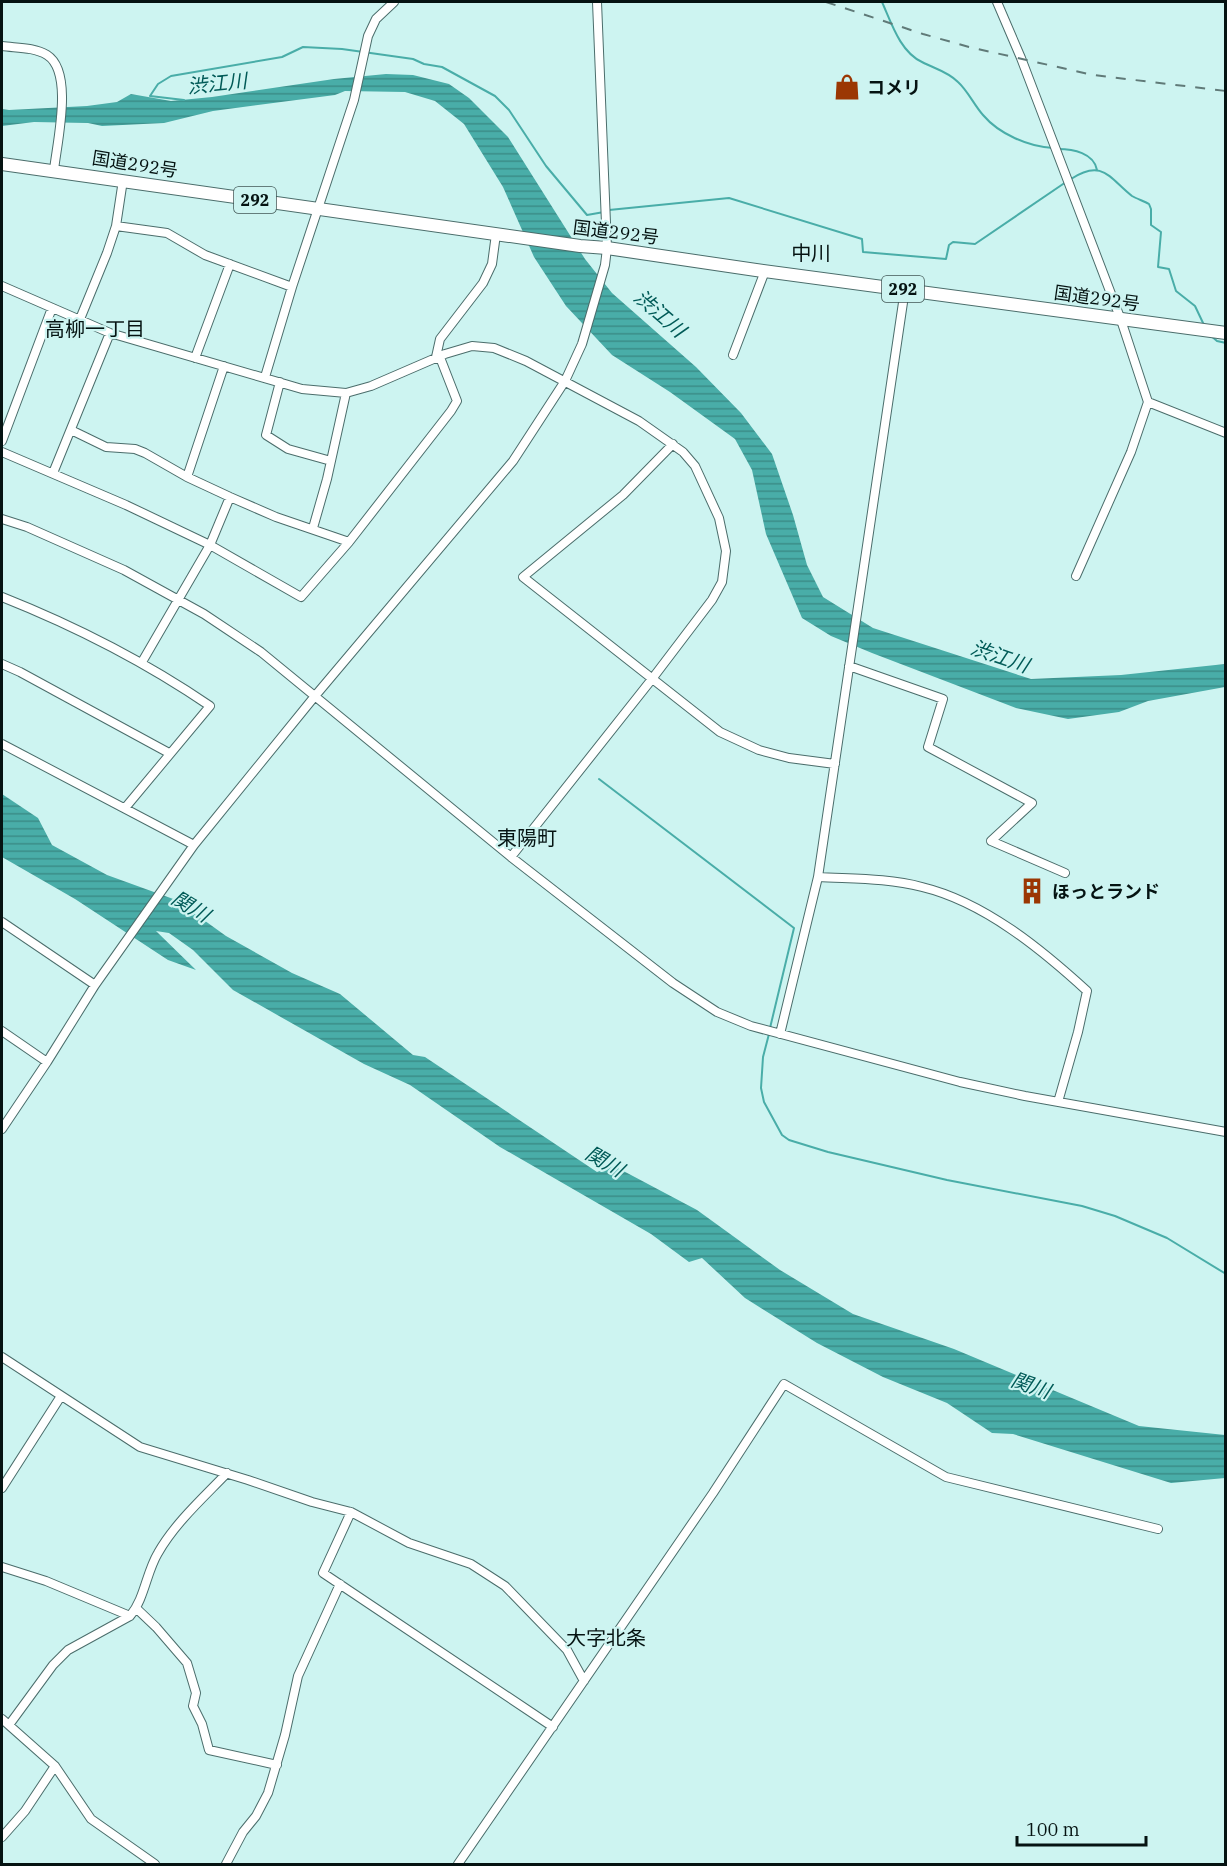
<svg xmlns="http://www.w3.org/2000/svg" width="1227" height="1866" font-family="'IBM Plex Serif','Noto Sans JP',serif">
  <defs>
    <pattern id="water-rules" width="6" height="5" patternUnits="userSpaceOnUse" patternTransform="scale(1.5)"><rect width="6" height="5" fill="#49ada8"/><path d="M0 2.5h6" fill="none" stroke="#3b8c87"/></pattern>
  </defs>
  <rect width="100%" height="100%" fill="#cdf4f1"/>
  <path fill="url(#water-rules)" d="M386,74l27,1 36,9 20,14 39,39 77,122 27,34 84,74 45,46 31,41 21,61 14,50 16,32 50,31 158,51 90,-4 104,-11v23l-77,14 -29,11 -51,7 -52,-11 -144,-55 -41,-17 -29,-18 -36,-84 -14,-64 -17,-31 -65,-47 -58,-37 -46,-49 -32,-49 -31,-70 -39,-63 -29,-23 -30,-9 -60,-1 -10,4 -122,16 -49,12 -62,3 -14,-3 -54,-1 -32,4v-17l7,1 78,-4 30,-4 14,-8 40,7 41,-4 122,-18z
    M2,794l36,24 14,27 55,30 69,25 50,36 66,37 48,21 73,61 12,2 172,115 17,-6 83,44 83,60 73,44 101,35 185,77 86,9v43l-54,5 -158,-49 -21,-1 -45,-30 -64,-26 -66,-34 -72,-45 -43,-40 -13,4 -38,-28 -151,-87 -90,-62 -46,-21 -131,-74 -40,-40 -24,-17 -13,-2 40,39 -28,-10 -93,-61 -73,-42z"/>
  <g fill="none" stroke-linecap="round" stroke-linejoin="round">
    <path stroke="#49ada8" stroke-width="2" d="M882,2c9,20 18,50 40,60 13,7 25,9 36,20 10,9 16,23 25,33 16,19 46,32 70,33
      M184,100l-34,-4 8,-12 13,-8 111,-19 21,-10 39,2 71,10 11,5 18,3 53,29 14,14 37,56 41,49 17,-3
      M1058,149c15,0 36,4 39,21
      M1071,179c32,-21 39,0 61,17 5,3 12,5 17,8l2,5v16l10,7 -3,35 11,2 7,22 19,15 9,19
      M609,210l120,-12 133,41 1,13 83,7 3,-14 4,-3 22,2 91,-62
      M1210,335l7,6 9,2
      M599,779l195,149 -24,100
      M769,1034l-6,23 -2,31 3,14 18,33 7,5 39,12 119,28 135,26 33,10 52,22 59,36"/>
    <g stroke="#4b6d6b" stroke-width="10">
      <path id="minor" d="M997,2l24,56 100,262 27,82 -17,50 -55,124
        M2,46c14,2 32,1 45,9 27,17 10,87 7,115
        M116,226l51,7 38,22 87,32
        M2,286l108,47 192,56 44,4 25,-7 74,-32 27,-8 22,2 32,13 113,60 44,31 12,14 24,52 7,33 -4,31 -10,18 -60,79 -141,178
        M80,319l27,-66 9,-27 7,-46
        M733,355l32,-84
        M436,357l4,-18 43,-56 9,-19 4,-30
        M195,358l35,-94
        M265,377l27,-90 62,-187 14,-64 8,-17 18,-17
        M280,382l-14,53 22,14 43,12
        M1148,402l78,31
        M71,430l35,17 29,2 10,4 42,24 43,20 46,20 73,25
        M2,441l50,-133
        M673,444l-50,51 -100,82 197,155 39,18 30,8 46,6
        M2,452l124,53 84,40 91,52 48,-55 102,-131 6,-10 -16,-41 -5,-3
        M53,473l57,-140
        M187,477l37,-111
        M2,519l25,8 97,43 80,44 57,38 250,205 162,126 44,29 34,14 209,56 65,14 201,36
        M313,528l14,-49 19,-86
        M2,597c73,29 142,64 208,109l-85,102
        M142,662l68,-117 20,-48
        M2,664l18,8 149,81
        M849,666l94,33 -15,48 104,56 -41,38 74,32
        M2,744l192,101
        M818,877c34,2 70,1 104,10 62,15 119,62 165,104l-9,41 -20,70
        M2,922l93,63
        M2,1031l45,31
        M780,1034l38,-157 87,-588
        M2,1129l45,-67 48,-77 99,-140 121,-149 198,-235 52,-80 17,-37 23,-79 2,-17 -10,-246
        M2,1357l138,90 108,33 64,22 39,10 58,31 62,21 34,22 62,64 17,31
        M2,1488l59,-92
        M351,1512l-28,61 230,154
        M2,1567l44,14 84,35
        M136,1608l20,19 31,36 9,30 -3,13 9,18 7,26 68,15
        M2,1719l53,47 36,53 64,45
        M9,1725l44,-60 15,-15 62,-34c15,-18 16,-43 28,-63 17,-30 45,-55 69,-80
        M2,1837l23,-26 30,-45
        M226,1864l17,-32 13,-16 12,-23 17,-58 13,-59 42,-92
        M458,1864l255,-371 71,-109 162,93 212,52"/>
    </g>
    <g stroke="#4b6d6b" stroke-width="14">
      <path id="highway" d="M2,164l578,82 27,2 149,22 470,63"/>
    </g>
    <use href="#minor" stroke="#fff" stroke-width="8"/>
    <use href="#highway" stroke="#fff" stroke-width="12"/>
    <path stroke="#607a78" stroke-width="2" stroke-dasharray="10 10" stroke-linecap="butt" d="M826,2l97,32 46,13 124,28 133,16"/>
  </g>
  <defs>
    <g id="shop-bare" transform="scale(2.07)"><path d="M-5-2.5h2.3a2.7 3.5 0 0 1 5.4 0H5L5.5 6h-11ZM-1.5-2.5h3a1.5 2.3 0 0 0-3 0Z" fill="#9b3703" stroke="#cdf4f1" stroke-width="2.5" paint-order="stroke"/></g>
    <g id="building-bare" transform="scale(2.07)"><path d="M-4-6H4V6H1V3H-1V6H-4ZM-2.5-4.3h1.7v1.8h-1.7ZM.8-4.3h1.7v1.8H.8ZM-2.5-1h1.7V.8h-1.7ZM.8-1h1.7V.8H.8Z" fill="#9b3703" stroke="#cdf4f1" stroke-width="2.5" paint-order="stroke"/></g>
  </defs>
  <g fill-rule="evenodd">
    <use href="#shop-bare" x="847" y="87"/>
    <use href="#building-bare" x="1032" y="891"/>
  </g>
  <g text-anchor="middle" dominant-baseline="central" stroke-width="4.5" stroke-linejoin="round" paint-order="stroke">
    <g fill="#cdf4f1" stroke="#415655" stroke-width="1.5">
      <rect x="234" y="187" width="42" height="26" rx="4.5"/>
      <rect x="882" y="276" width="42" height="26" rx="4.5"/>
    </g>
    <g font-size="16" font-weight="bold" fill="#051312">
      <text x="255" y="200">292</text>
      <text x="903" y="289">292</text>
    </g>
    <g font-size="18" font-weight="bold" fill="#051312" stroke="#cdf4f1" text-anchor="start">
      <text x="867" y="87">コメリ</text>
      <text x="1052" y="891">ほっとランド</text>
    </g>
    <g font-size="18" fill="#051312" stroke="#cdf4f1">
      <text transform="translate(135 164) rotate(9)">国道292号</text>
      <text transform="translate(616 232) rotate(7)">国道292号</text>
      <text transform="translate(1097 298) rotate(8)">国道292号</text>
    </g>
    <g font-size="20" font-style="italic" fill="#005a57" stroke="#cdf4f1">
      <text transform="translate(217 83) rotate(-6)">渋江川</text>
      <text transform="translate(660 313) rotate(41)">渋江川</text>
      <text transform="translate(1000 656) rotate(19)">渋江川</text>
      <text transform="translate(191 906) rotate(31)">関川</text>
      <text transform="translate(605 1161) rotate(30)">関川</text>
      <text transform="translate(1031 1385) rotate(19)">関川</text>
    </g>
    <g font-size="20" fill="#051312" stroke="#cdf4f1">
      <text x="811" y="252">中川</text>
      <text x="95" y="328">高柳一丁目</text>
      <text x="527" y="837">東陽町</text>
      <text x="606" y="1637">大字北条</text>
    </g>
  </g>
  <rect width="1227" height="1866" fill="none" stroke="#051312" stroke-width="6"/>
  <path d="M1017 1836v9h129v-9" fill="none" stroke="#051312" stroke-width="3"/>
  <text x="1026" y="1836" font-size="18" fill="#051312" stroke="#cdf4f1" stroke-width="4.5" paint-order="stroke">100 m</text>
</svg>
